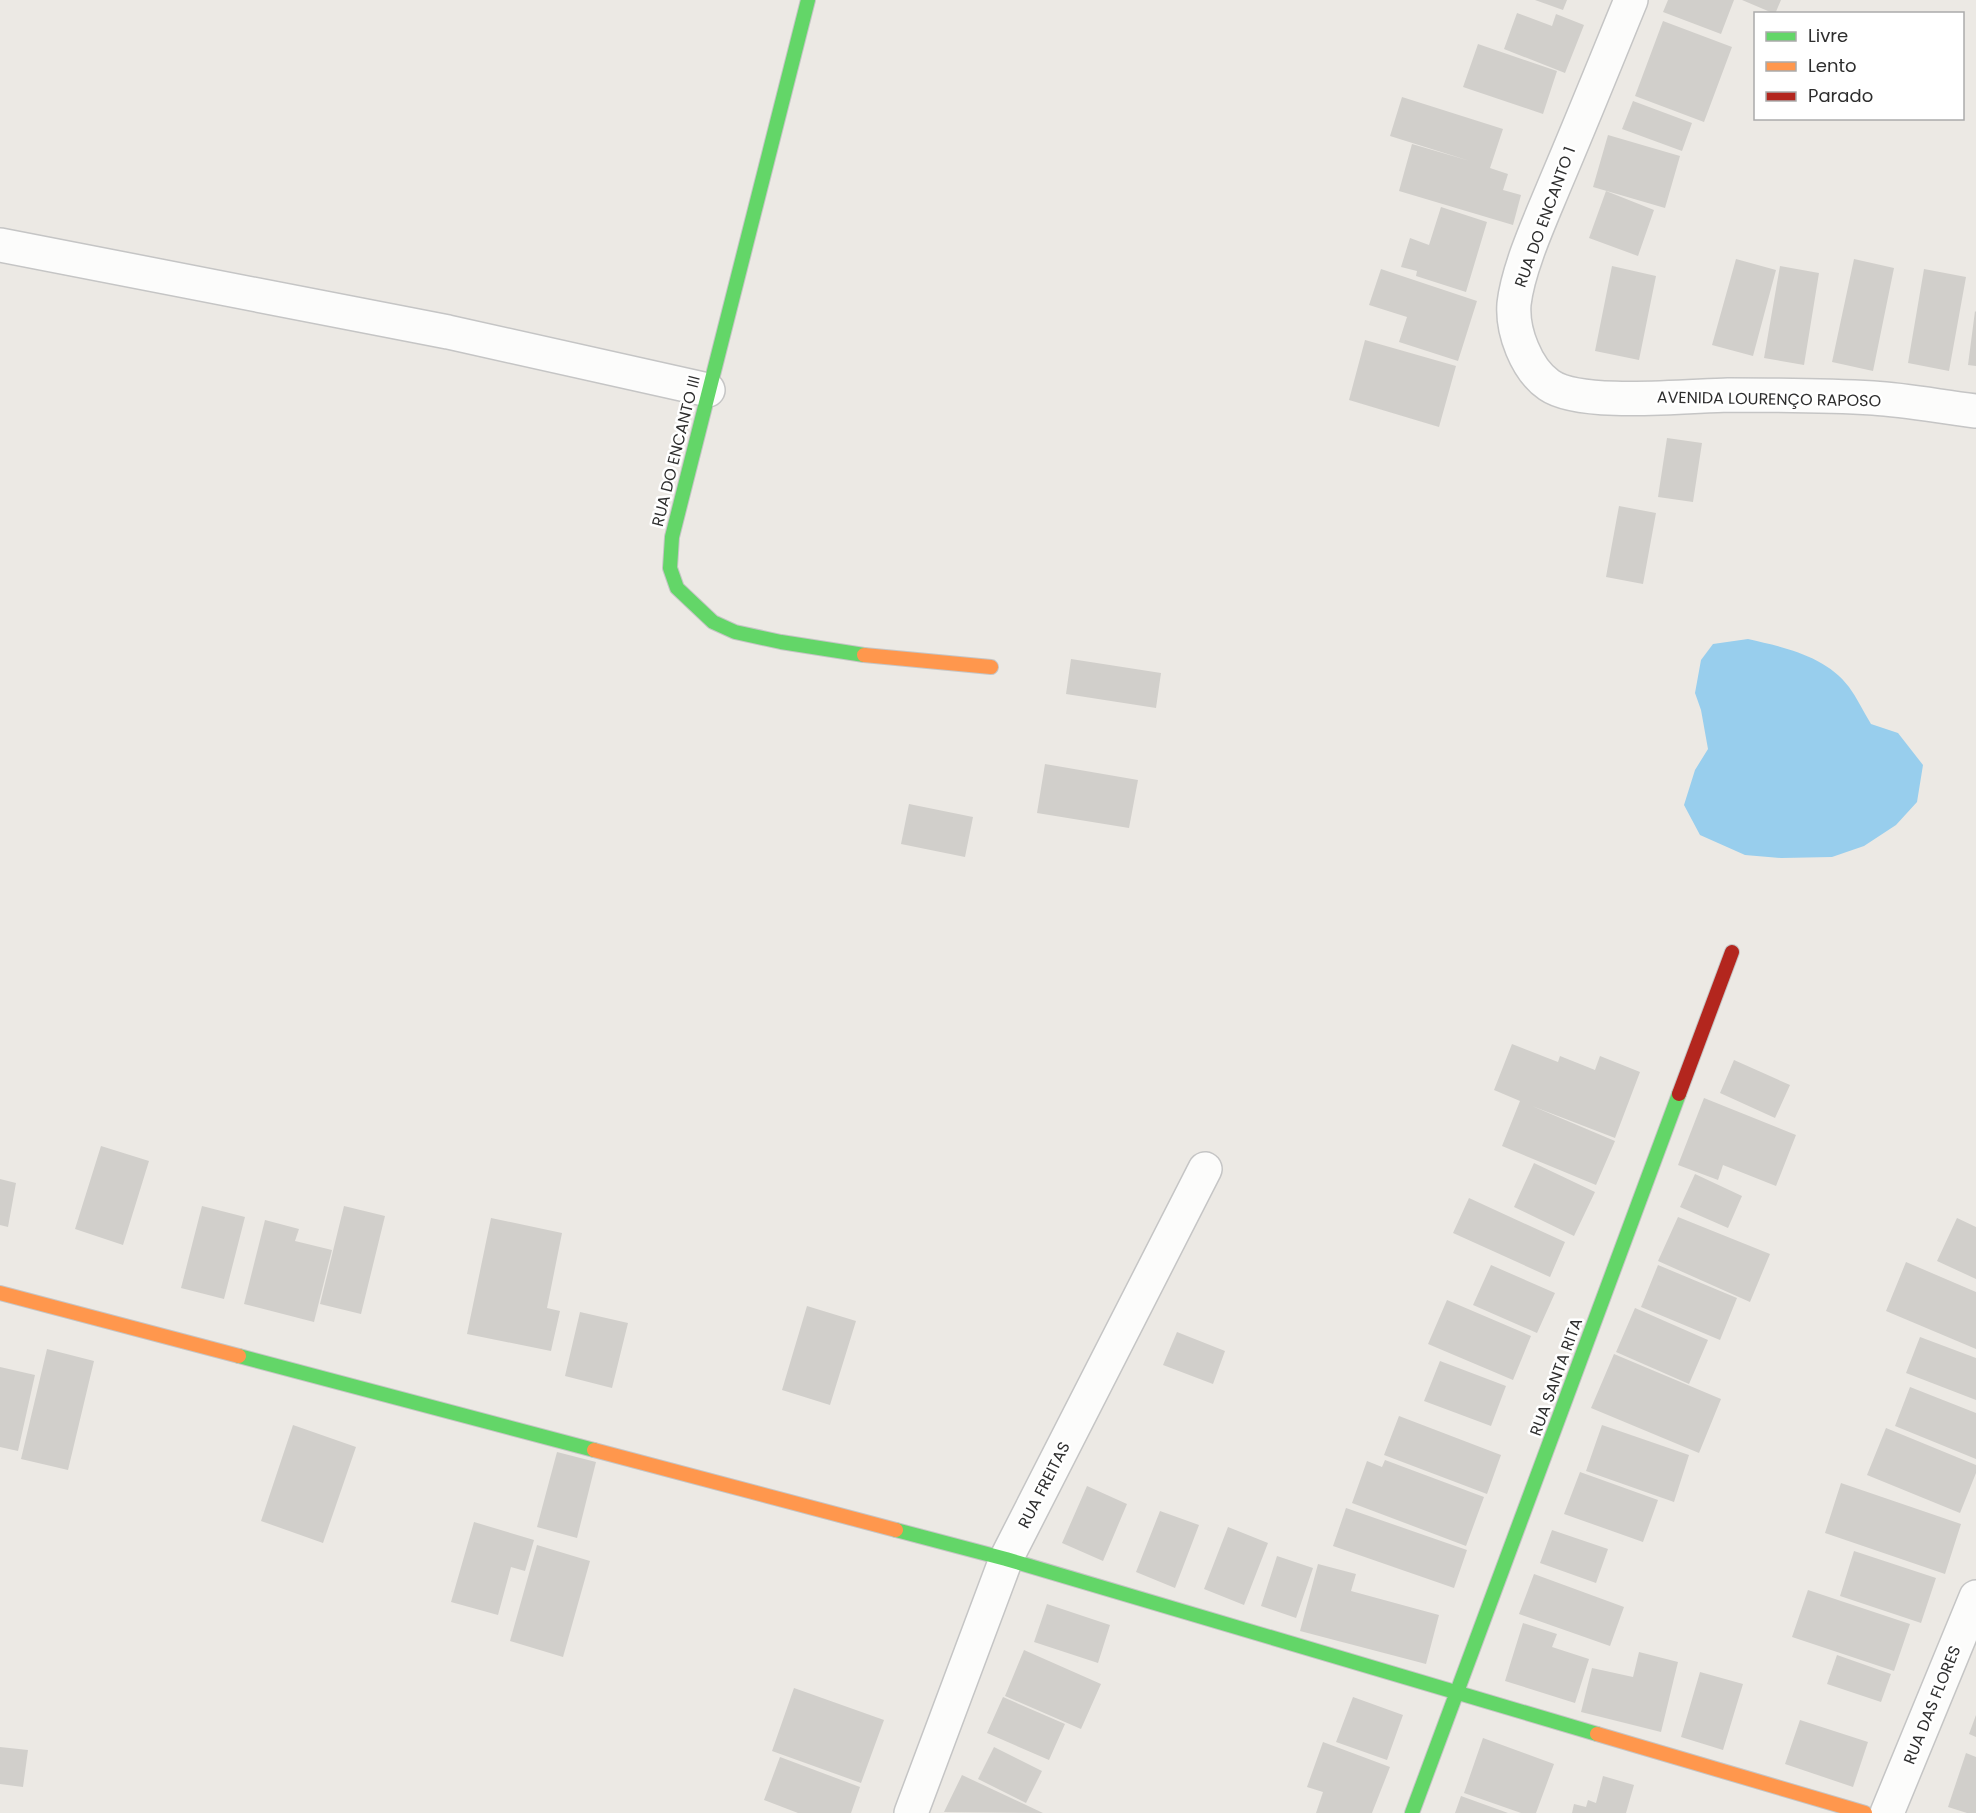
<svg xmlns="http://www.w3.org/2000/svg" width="1976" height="1813" font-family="Poppins,sans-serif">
  <rect width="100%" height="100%" fill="#ece9e4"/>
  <path fill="#98ceed" d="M1748,639c35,8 78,17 101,48 8,11 14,24 22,37l27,9 25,32 -6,37 -21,23 -32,21 -32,11 -51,1 -36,-3 -45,-20 -16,-30 11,-35 13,-21 -7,-39 -6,-17 6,-33 12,-16z"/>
  <path fill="#d1cfcb" d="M1535,0h32l-4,10z
    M1668,0h66l-13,34 -58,-22z
    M1742,0h39l-6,14z
    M1517,13l35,13 4,-12 28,11 -19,48 -61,-24z
    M1663,21l69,26 -28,75 -69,-26z
    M1478,44l79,27 -14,43 -80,-27z
    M1402,97l101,32 -13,39 18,6 -5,16 18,5 -8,30 -114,-34 13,-47 58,17 -80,-25z
    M1633,101l59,22 -10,28 -60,-22z
    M1608,135l72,21 -15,52 -72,-21z
    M1606,191l48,19 -16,46 -49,-18z
    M1441,207l46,15 -21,70 -50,-16 1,-5 -16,-4 9,-29 19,7z
    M1736,259l40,11 -23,86 -41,-11z
    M1854,259l40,9 -21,103 -41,-9z
    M1612,266l44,10 -17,84 -44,-9z
    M1780,266l39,7 -15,92 -40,-7z
    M1381,269l96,32 -19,60 -59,-19 8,-25 -38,-12z
    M1924,269l42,8 -17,94 -41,-8z
    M1975,311l1,1v54l-8,-1z
    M1365,340l91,26 -17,61 -90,-27z
    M1667,438l35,5 -9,59 -35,-5z
    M1619,506l37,7 -13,71 -37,-7z
    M1071,659l90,14 -5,35 -90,-14z
    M1045,764l93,16 -9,48 -92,-15z
    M909,804l64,13 -8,40 -64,-13z
    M1512,1044l46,18 2,-6 35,14 5,-14 40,16 -25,66 -83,-32 83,35 -19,44 -94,-39 18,-45 -26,-11z
    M1734,1060l56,25 -15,33 -55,-25z
    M1704,1098l92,37 -20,51 -53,-21 -5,15 -40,-15z
    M101,1146l48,15 -26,84 -48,-16z
    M1534,1163l61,29 -21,44 -60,-29z
    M1695,1174l47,22 -14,32 -48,-21z
    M0,1179l16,4 -8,44 -8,-2z
    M1469,1198l96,44 -15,35 -97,-44z
    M202,1206l43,11 -21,82 -43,-11z
    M344,1206l41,10 -24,98 -41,-10z
    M1678,1217l92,37 -20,48 -92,-41z
    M491,1218l71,15 -15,75 13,3 -9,40 -84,-17z
    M1957,1218l19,9v52l-39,-18z
    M265,1220l34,9 -4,12 37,9 -18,72 -70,-18z
    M1906,1262l70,30v57l-90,-38z
    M1491,1265l64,28 -18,40 -64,-28z
    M1658,1265l79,33 -17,42 -79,-33z
    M1447,1300l84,36 -18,44 -85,-36z
    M807,1306l49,15 -26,84 -48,-15z
    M1635,1308l73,32 -19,44 -73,-32z
    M580,1312l48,11 -16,65 -47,-12z
    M1177,1332l48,19 -12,33 -50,-19z
    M1920,1337l56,21v42l-70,-27z
    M47,1349l47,12 -26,109 -47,-11z
    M1614,1354l107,45 -22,54 -108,-45z
    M1440,1361l66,25 -15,40 -67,-25z
    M0,1367l35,8 -17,76 -18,-4z
    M1910,1387l66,26v46l-81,-33z
    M1399,1416l102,39 -14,39 -103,-39z
    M293,1425l63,22 -33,96 -62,-22z
    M1602,1425l87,30 -15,47 -88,-31z
    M1886,1428l90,37v8l-16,40 -93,-38z
    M557,1452l39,10 -19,76 -40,-11z
    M1385,1460l99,37 -18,49 -114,-43 15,-42 15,6z
    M1580,1472l78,28 -15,42 -79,-28z
    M1841,1483l120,41 -16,50 -120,-41z
    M1087,1486l40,18 -24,57 -41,-18z
    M1346,1508l121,42 -13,38 -121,-42z
    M1160,1511l39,14 -24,63 -39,-16z
    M474,1522l60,18 -9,31 -14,-4 -13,48 -47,-13z
    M1228,1527l40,16 -24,62 -40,-16z
    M1552,1530l56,19 -12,34 -56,-20z
    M537,1545l53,16 -27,96 -53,-16z
    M1854,1551l82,27 -15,45 -81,-27z
    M1277,1556l36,12 -17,50 -35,-12z
    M1318,1564l38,10 -5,17 88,24 -13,49 -126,-33z
    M1534,1574l90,33 -14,39 -91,-32z
    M1808,1590l102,34 -16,47 -102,-34z
    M1047,1604l63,21 -12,38 -64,-21z
    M1523,1623l34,11 -5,13 37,12 -14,44 -70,-22z
    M1024,1650l77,34 -20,45 -76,-33z
    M1639,1652l39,10 -17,70 -80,-20 11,-44 41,9z
    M1837,1655l54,19 -10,28 -54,-18z
    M1700,1672l43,12 -20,66 -42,-13z
    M794,1688l90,32 -23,63 -89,-32z
    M1003,1697l62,27 -16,36 -62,-27z
    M1353,1697l50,18 -16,45 -51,-18z
    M1976,1715v22l-7,-3z
    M1800,1720l68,22 -15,45 -68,-23z
    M1483,1738l71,26 -18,49h-15l-57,-20z
    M1323,1742l67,25 -18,46h-56l7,-21 -16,-5z
    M0,1747l28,3 -5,37 -23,-3z
    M994,1747l48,24 -16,32 -48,-24z
    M1966,1753l10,4v56h-9l-19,-6z
    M780,1757l80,30 -9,26h-53l-34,-13z
    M962,1775l81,38 -99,-1z
    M1603,1776l31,9 -8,28h-54l2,-9 12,3 2,-7 8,3z
    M1461,1796l47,17h-53z"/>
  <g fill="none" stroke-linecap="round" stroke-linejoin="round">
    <g stroke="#c5c5c5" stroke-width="36">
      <path id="street" d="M1631,0c-25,61 -50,123 -76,184 -14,34 -37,84 -41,120 -2,27 12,65 35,81 31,22 137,11 179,10 48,0 97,0 145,3 34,2 69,9 103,13
        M0,245l448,87 260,58
        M911,1813l95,-254 199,-390
        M1887,1813l89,-216"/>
    </g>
    <g stroke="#c5c5c5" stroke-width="16">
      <path id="fast" d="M808,0l-136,537 -2,31 7,20 36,34 22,10 46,10 83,13
        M239,1356l355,94
        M896,1530l110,29 591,175
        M1412,1813l267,-719"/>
    </g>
    <g stroke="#c5c5c5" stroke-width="16">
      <path id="slow" d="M864,655l127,12
        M0,1293l239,63
        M594,1450l302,80
        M1597,1734l268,79"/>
    </g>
    <g stroke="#c5c5c5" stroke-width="16">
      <path id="jam" d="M1679,1094l53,-142"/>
    </g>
    <use href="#street" stroke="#fcfcfb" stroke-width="33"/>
    <use href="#fast" stroke="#63d668" stroke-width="14"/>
    <use href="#slow" stroke="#ff974d" stroke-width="14"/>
    <use href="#jam" stroke="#b3261e" stroke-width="14"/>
  </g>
  <g text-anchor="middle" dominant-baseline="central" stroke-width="5" stroke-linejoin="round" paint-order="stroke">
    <g font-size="16" fill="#2e2e2e" stroke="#fff">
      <text transform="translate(1545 217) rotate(-70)">RUA DO ENCANTO 1</text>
      <text transform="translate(1769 399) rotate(1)">AVENIDA LOURENÇO RAPOSO</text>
      <text transform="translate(676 451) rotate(-76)">RUA DO ENCANTO III</text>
      <text transform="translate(1556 1377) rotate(-70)">RUA SANTA RITA</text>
      <text transform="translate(1044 1485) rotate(-63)">RUA FREITAS</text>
      <text transform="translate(1932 1705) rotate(-68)">RUA DAS FLORES</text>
    </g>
  </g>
  <rect x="1754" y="12" width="210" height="108" fill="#ffffff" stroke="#ababab" stroke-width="1.5"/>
  <rect x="1766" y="32" width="30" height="9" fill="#63d668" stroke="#ababab" stroke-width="1.5"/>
  <text x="1808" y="42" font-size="18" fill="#2e2e2e">Livre</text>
  <rect x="1766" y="62" width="30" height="9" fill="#ff974d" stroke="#ababab" stroke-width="1.5"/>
  <text x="1808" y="72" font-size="18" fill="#2e2e2e">Lento</text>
  <rect x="1766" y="92" width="30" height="9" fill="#b3261e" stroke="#ababab" stroke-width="1.5"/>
  <text x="1808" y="102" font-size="18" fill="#2e2e2e">Parado</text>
</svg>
